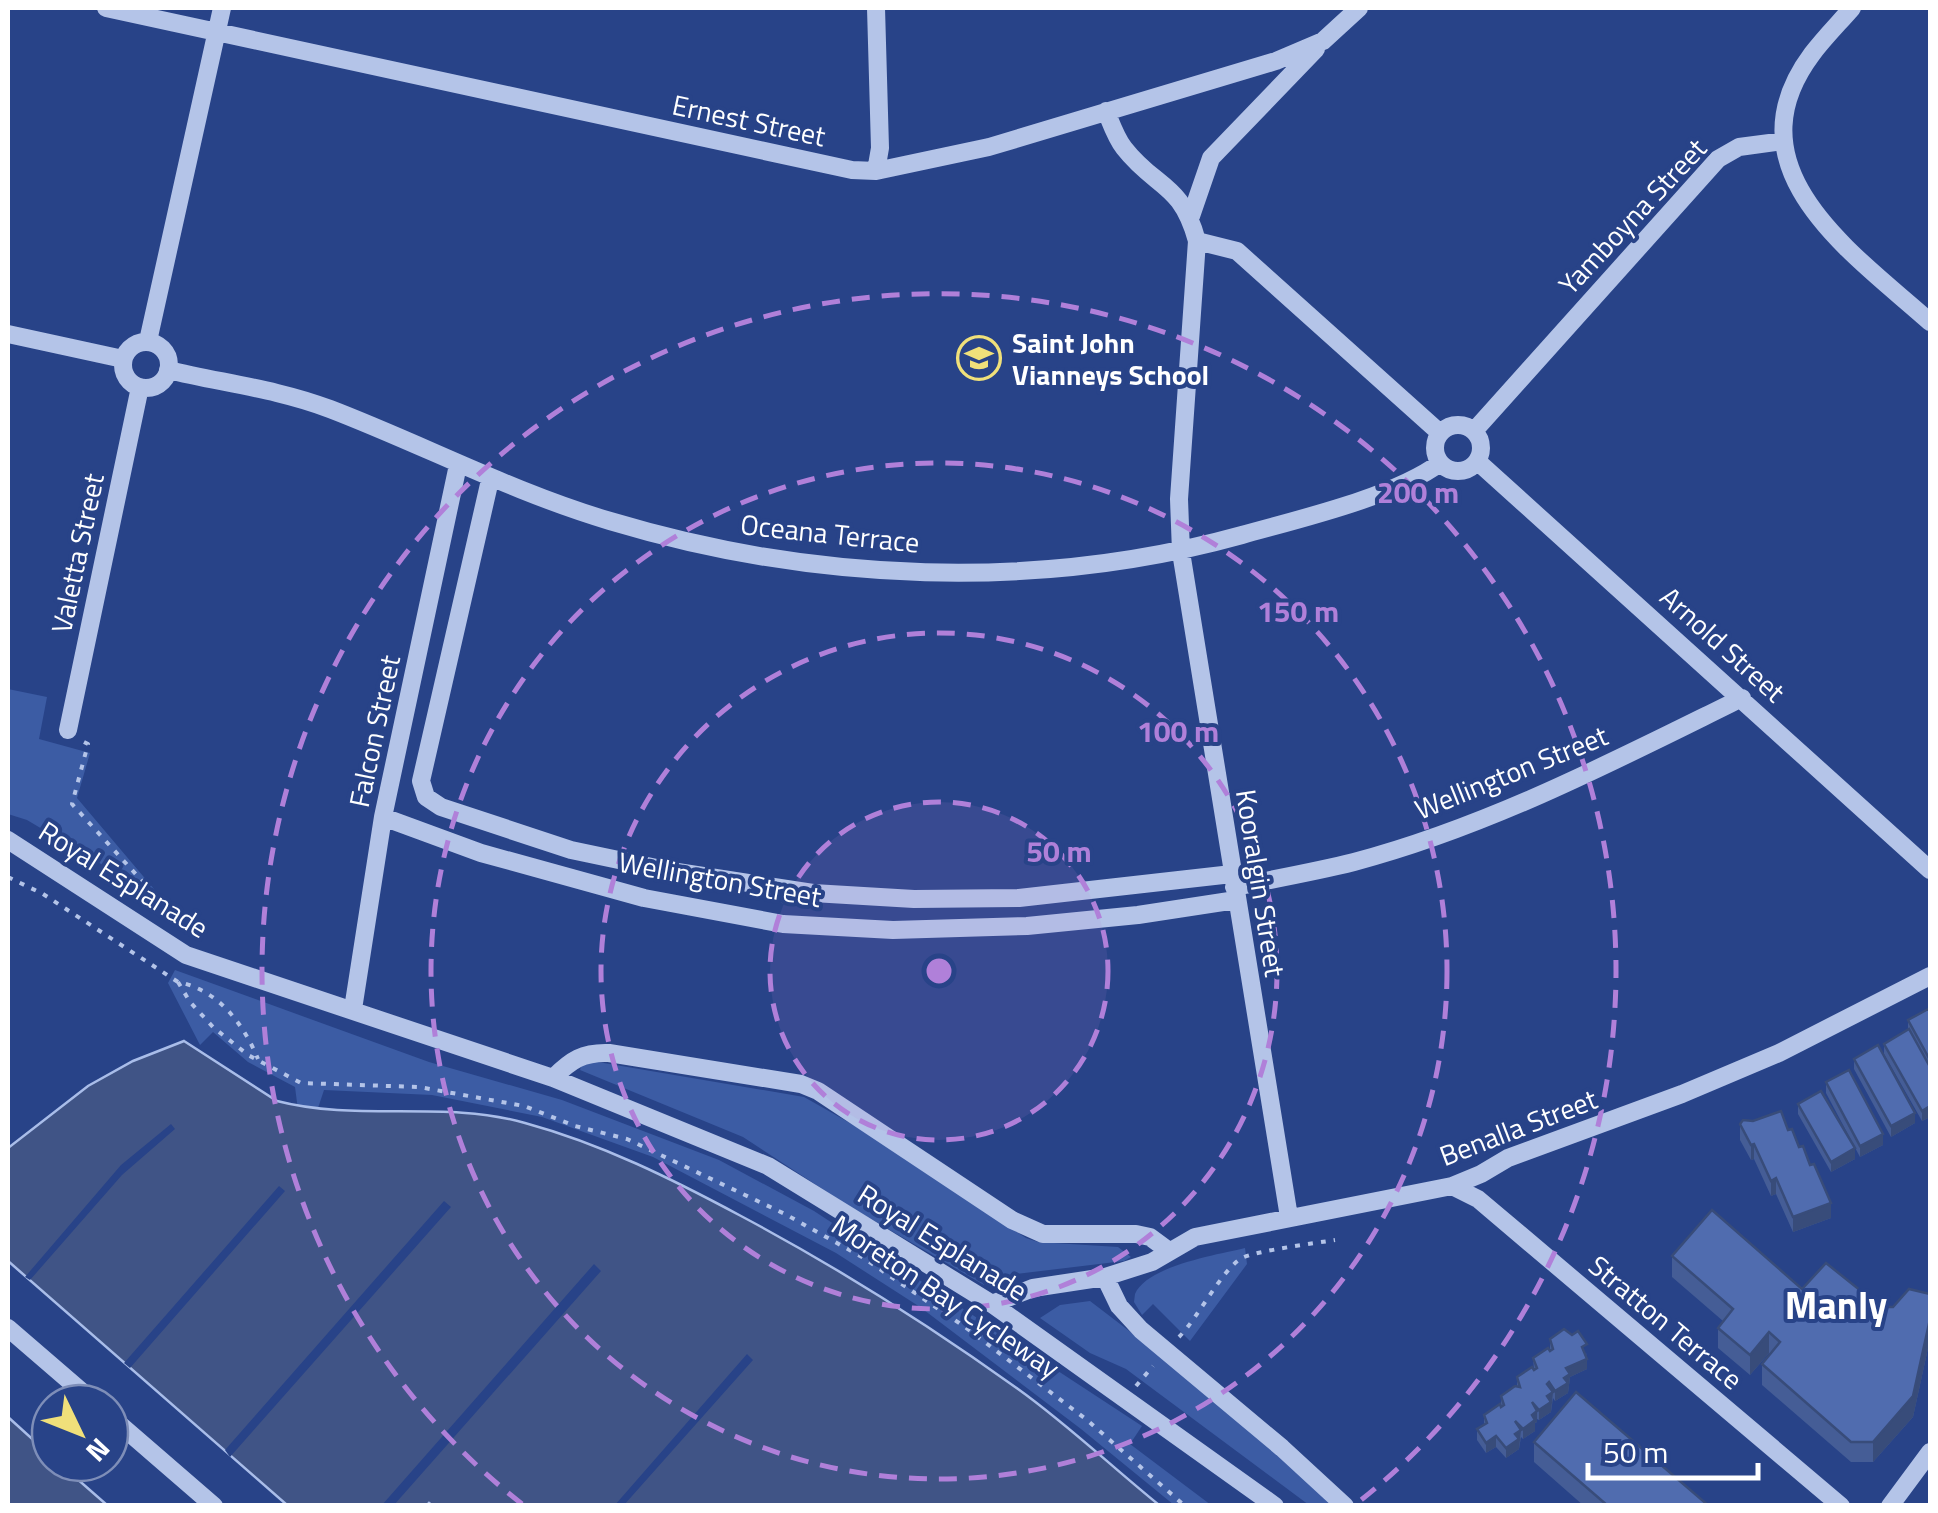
<svg xmlns="http://www.w3.org/2000/svg" width="1938" height="1513" font-family="'Titillium Web',sans-serif">
  <rect width="100%" height="100%" fill="#284388"/>
  <path fill="#3c5ca4" d="M8,689l39,8 -8,42 51,14 -13,45 88,104 -138,-82 -19,-6z
    M175,970l254,92 133,38 157,60 95,51 328,215 -12,18 81,61h-37l-93,-76 -161,-122 -84,-54 -183,-96 -111,-40 -110,-22 -108,-5 -7,21 -19,-1 -3,-23 -47,-25 -35,-30 -13,13 -32,-62z
    M592,1061l212,36 53,30 169,111 12,4 80,5 13,10 -7,4 -108,13 -32,11 -137,-80 -104,-68 -163,-67 2,-6z
    M1245,1248l2,16 -57,77 -37,-37 -11,11 -8,-13 1,-8c12,-28 81,-39 110,-46z
    M1090,1301l106,81 133,120 -4,3h-16l-183,-136 -36,-16 -50,-35 20,-13z"/>
  <path fill="#405486" stroke="#a9bde9" stroke-width="2.5" d="M184,1041l93,60c81,21 167,-1 248,22 77,21 147,56 216,93 96,51 189,110 277,173 49,35 94,78 141,116l-726,1 -4,-3 -3,3 -139,-1 -279,-244v-113l80,-62 45,-25z
    M8,1417l42,38v8h9l48,42h-99z"/>
  <path fill="#284388" d="M171,1124l4,5 -53,46 -92,105 -5,-3 96,-112z
    M279,1186l6,5 -155,177 -6,-5z
    M444,1201l7,6 -221,250 -5,-7z
    M594,1264l7,7 -207,234h-12z
    M747,1354l6,6 -129,145h-9z"/>
  <g fill="none" stroke-linecap="round" stroke-linejoin="round">
    <path stroke="#b4c4e8" stroke-width="4" stroke-dasharray="5 8" stroke-linecap="butt" d="M84,742l4,2 -16,60 91,100 22,19
      M8,877l35,17 135,88c40,8 65,41 80,77
      M178,982l12,20 23,25 35,28 53,28 118,4 105,19 51,20 52,13 158,75 77,43 103,70 122,93 98,86
      M1179,1337c19,-19 44,-69 63,-79 13,-7 74,-15 93,-18
      M1136,1386l17,-20"/>
    <path stroke="#b4c4e8" stroke-width="18" d="M106,8l746,162 24,1 113,-24 287,-86 47,-20 36,-33
      M1852,8c-13,15 -28,30 -40,46 -86,115 42,200 118,268
      M1106,111c5,12 10,27 18,37 32,41 57,34 73,93l-18,258 2,53 108,665
      M876,171l4,-23 -4,-140
      M1191,216l20,-58 105,-109
      M1197,241l40,10 203,182
      M8,334l115,25
      M148,341l74,-333
      M123 365a23 23 0 1 1 46 0a23 23 0 1 1-46 0Z
      M168,370c54,13 110,19 162,39 94,36 182,83 280,112 203,61 427,71 632,14 57,-16 152,-38 198,-72
      M1435 448a23 23 0 1 1 46 0a23 23 0 1 1-46 0Z
      M1474,431l244,-272 21,-12 45,-6
      M1477,461l453,409
      M490,480l-69,301 5,16 15,10 130,43 100,21 142,22 101,6 105,-1 213,-24
      M68,730l72,-343
      M383,817l98,36 163,45 139,26 110,6 134,-4 111,-11 98,-15
      M8,840l178,115 367,123 215,88 224,138 283,202
      M1234,887c40,-8 80,-15 120,-25 136,-36 262,-102 388,-164
      M353,1009l30,-192 75,-352
      M553,1078c18,-18 30,-26 56,-25l192,31 17,7 194,129 31,14h93l14,3 19,14
      M1452,1186l26,13 363,307
      M1105,1277l14,29 22,24 141,118 63,58
      M992,1304l41,-16 72,-11 47,-15 43,-25 257,-51 29,-12 27,-16 174,-64 97,-41 151,-77
      M8,1328l87,75
      M110,1416l104,90
      M1890,1506l40,-54"/>
  </g>
  <path fill="#455d96" d="M1930,1008v109l-8,4 -38,-67v-10l24,-14v-10z
    M1854,1059l61,64 -24,14 -37,-68z
    M1826,1082l57,63 -23,12 -34,-64z
    M1798,1104l57,55 -24,13 -33,-58z
    M1740,1124l48,6 43,88 -38,14 -17,-38 -5,2 -17,-37 -3,1 -11,-20z
    M1672,1256l209,51h12l37,-13v45l-17,78 -40,45h-22l-89,-77v-21l8,-10 -1,-1 -19,22 -32,-27v-20l5,-7 -51,-44z
    M1550,1339l37,15 -2,1 2,14 -17,8 -2,16 -13,8 -2,-3 -2,14 -12,8 -2,-1v3l-2,1v8l-12,8 -2,-2 -2,12 -13,9 -10,-11 -10,6 -9,-13v-11l7,-4v-10l17,-8v-11l16,-10v-9l17,-7 -1,-12 17,-7z
    M1534,1442l175,64h-125l-50,-44z"/>
  <path fill="#384c7a" d="M1930,1106v11l-8,4v-10z
    M1915,1113v10l-24,14v-11z
    M1883,1134v11l-23,12v-11z
    M1754,1144v15l-3,1v-15z
    M1855,1148v11l-24,13v-10z
    M1776,1178v16l-5,2v-15z
    M1831,1203v15l-38,14v-15z
    M1930,1319v20l-17,78 -40,45v-20z
    M1769,1332v21l-19,22v-20z
    M1587,1359v10l-17,8 -2,16 -13,8v-10l11,-23z
    M1553,1392l-2,20 -12,8v-10l8,-14z
    M1537,1411v11l-2,1v8l-12,8v-10l9,-14z
    M1521,1430l-2,19 -13,9v-10l9,-14z
    M1496,1436v11l-10,6v-10z"/>
  <path fill="#506caf" stroke="#384c7a" stroke-width="2.5" d="M1930,1008v52l-22,-40z
    M1909,1029l21,38v39l-8,5 -38,-67z
    M1878,1045l37,68 -24,13 -37,-67z
    M1849,1070l34,64 -23,12 -34,-64z
    M1821,1091l34,57 -24,14 -33,-58z
    M1781,1111l7,19 4,-1 7,18 4,-1 7,19 4,-1 17,39 -38,14 -17,-39 -5,3 -17,-37 -3,1 -11,-21 3,-4 10,1z
    M1712,1210l90,79 24,-26 55,44h12l16,-18 21,5v25l-17,77 -40,46h-22l-89,-78 18,-22 -11,-10 -19,23 -32,-27 15,-19 -61,-53z
    M1564,1329l8,6 6,-4 9,13 -5,3 5,12 -21,9 4,6 -6,4 4,5 -13,8 -6,-9 -2,2 6,8 -6,4 4,6 -12,8 -7,-8 5,9 -5,4 3,5 -12,9 -8,-8 6,9 -6,4 4,5 -13,9 -10,-12 -10,7 -9,-14 10,-6 -3,-8 16,-11 1,3 3,-2 -3,-9 14,-10 5,1 -3,-10 15,-10 2,3 3,-2 -4,-10 15,-10 2,3 3,-2 -3,-10z
    M1576,1392l133,114h-101l-74,-64z"/>
  <circle cx="939" cy="971" r="169" fill="#b080d9" fill-opacity=".12"/>
  <g fill="none" stroke="#b080d9" stroke-width="5" stroke-dasharray="18 12">
    <circle cx="939" cy="971" r="169"/>
    <circle cx="939" cy="971" r="338"/>
    <circle cx="939" cy="971" r="508"/>
    <path d="M522 1504A677 677 0 1 1 1356 1504"/>
  </g>
  <defs>
    <g id="school-ring" transform="scale(2.25)"><circle r="9.5" fill="#284388" stroke="#f0e07a" stroke-width="1.5"/><path d="M0-5L7-2L0 1L-7-2ZM-4 1L0 2.5L4 1V4Q0 6-4 4Z" fill="#f0e07a"/></g>
  </defs>
  <g fill-rule="evenodd">
    <use href="#school-ring" x="979" y="358"/>
  </g>
  <g text-anchor="middle" dominant-baseline="central" stroke-width="8" stroke-linejoin="round" paint-order="stroke">
    <g font-size="28" fill="#fff" stroke="#284388">
      <text transform="translate(749 120) rotate(12)">Ernest Street</text>
      <text transform="translate(1632 216) rotate(-47)">Yamboyna Street</text>
      <text transform="translate(830 533) rotate(6)">Oceana Terrace</text>
      <text transform="translate(77 553) rotate(-78)">Valetta Street</text>
      <text transform="translate(1723 644) rotate(42)">Arnold Street</text>
      <text transform="translate(374 731) rotate(-78)">Falcon Street</text>
      <text transform="translate(1511 772) rotate(-22)">Wellington Street</text>
      <text transform="translate(124 879) rotate(32)">Royal Esplanade</text>
      <text transform="translate(720 879) rotate(10)">Wellington Street</text>
      <text transform="translate(1261 883) rotate(81)">Kooralgin Street</text>
      <text transform="translate(1518 1127) rotate(-21)">Benalla Street</text>
      <text transform="translate(943 1242) rotate(32)">Royal Esplanade</text>
      <text transform="translate(946 1296) rotate(34)">Moreton Bay Cycleway</text>
      <text transform="translate(1666 1322) rotate(40)">Stratton Terrace</text>
    </g>
    <g font-size="28" font-weight="bold" fill="#fff" stroke="#284388" text-anchor="start">
      <text x="1012" y="342">Saint John<tspan x="1012" dy="32">Vianneys School</tspan></text>
    </g>
    <g font-size="38" font-weight="bold" fill="#fff" stroke="#284388">
      <text x="1836" y="1305">Manly</text>
    </g>
  </g>
  <circle cx="939" cy="971" r="15" fill="#b080d9" stroke="#284388" stroke-width="5"/>
  <g font-size="30" text-anchor="middle" font-weight="bold" fill="#b080d9" stroke="#284388" stroke-width="8" stroke-linejoin="round" paint-order="stroke">
    <text x="1418" y="503">200 m</text>
    <text x="1298" y="622">150 m</text>
    <text x="1178" y="742">100 m</text>
    <text x="1059" y="862">50 m</text>
  </g>
  <rect width="1938" height="1513" fill="none" stroke="#ffffff" stroke-width="20"/>
  <g transform="translate(80 1433) rotate(133)"><circle r="48" fill="#284388" stroke="#7e8eb8" stroke-width="2.5"/>
  <path d="M0-8L18 38L0 25L-18 38Z" fill="#f0e07a"/>
  <text y="-15" font-size="28" font-weight="bold" text-anchor="middle" fill="#ffffff">N</text>
  </g>
  <path d="M1588 1463v15h170v-15" fill="none" stroke="#ffffff" stroke-width="5"/>
  <text x="1603" y="1463" font-size="30" fill="#ffffff" stroke="#284388" stroke-width="8" paint-order="stroke">50 m</text>
</svg>
